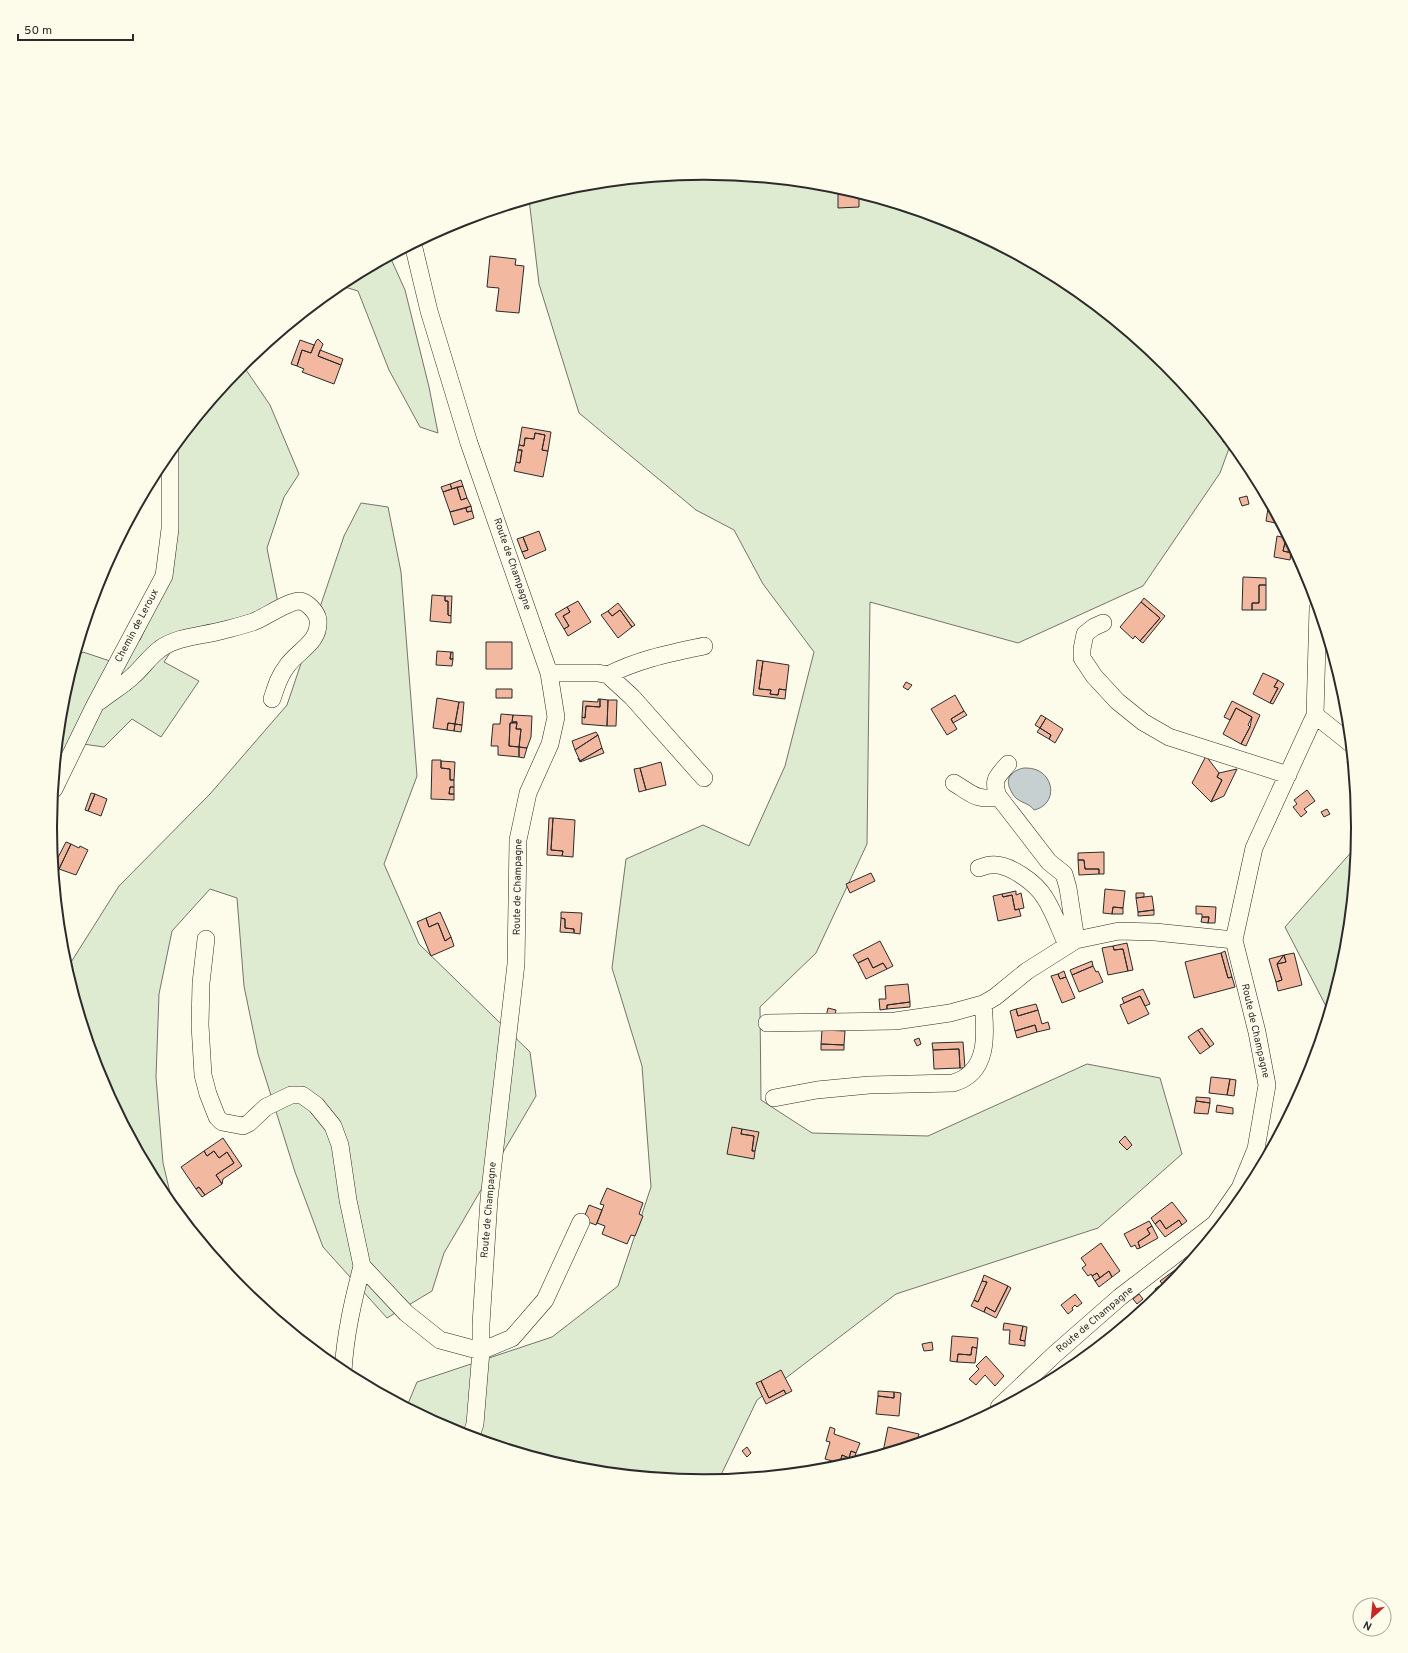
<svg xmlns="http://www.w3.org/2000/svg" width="1408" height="1653" font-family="Overpass,sans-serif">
  <rect width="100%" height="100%" fill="#fdfbea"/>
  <path fill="#deebd1" stroke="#74746e" d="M704,173l128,12 122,37 114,61 99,81 64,79 -11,30 -77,113 -125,57 -148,-41 -3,242 -51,109 -56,54 1,93 51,33 116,3 159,-72 73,14 22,76 -84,74 -202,66 -139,106 -38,79 -15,1 -128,-12 -122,-37 -47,-25 10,-24 135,-45 66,-51 33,-99 -9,-121 -30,-98 14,-109 77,-34 46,21 36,-80 29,-114 -51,-68 -29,-54 -38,-20 -117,-97 -40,-129 -10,-85 48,-14z
    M388,257l3,2 14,31 24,97 9,46 -18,-6 -31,-57 -31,-79 -20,-6z
    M242,364l28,41 29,69 -15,23 -17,51 11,55 -30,15 -67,18 -17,26 35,19 -38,56 -29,-18 -28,28 -35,-5 -13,24 7,-67 11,-39 9,-8 27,9 30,-21 29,-62 8,-108 -1,-26z
    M361,503l27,4 13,65 16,204 -33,88 35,80 111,108 6,44 -92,157 -12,38 -45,27 -64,-71 -28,-75 -37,-118 -14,-68 -7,-88 -27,-9 -38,42 -13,63 -3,83 7,86 10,42 -13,-15 -60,-113 -32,-106v-4l51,-81 91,-92 77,-89 57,-169z
    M1358,823l-13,131 -17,56 -43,-83 69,-78z"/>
  <path fill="#c7d0d0" stroke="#74746e" d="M1024,768c7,0 13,1 18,5 14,11 11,33 -8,37 -5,-8 -17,-7 -22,-17 -2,-5 -5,-8 -3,-15 3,-6 9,-9 15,-10z"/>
  <path fill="#f2b8a0" stroke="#2b2b2b" d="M852,191l7,2v14l-21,1v-16z
    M490,256l26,3 -1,6 9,1 -5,47 -23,-2 3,-23 -12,-1z
    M318,339l5,5 -5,12 23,9 -7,19 -32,-12 2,-3 -7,-3 5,-16 9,3 5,-12z
    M300,340l14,5 -3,8 -9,-3 -5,16 -6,-2z
    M320,350l23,9 -2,6 -23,-9z
    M522,427l29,5 -3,19 -6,-1 3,-15 -10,-2 -1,6 -9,-1 -1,8 -5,-1z
    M535,433l10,2 -3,15 6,1 -5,26 -29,-6 2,-9 4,1 2,-13h-4l1,-5 5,1 1,-8 9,1z
    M1224,434l7,9 -8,-1z
    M518,450h4l-2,13 -4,-1z
    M461,480l2,6 -11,3 -2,-5z
    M450,484l2,5 -9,3 -2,-5z
    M463,486l4,12 -6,2 -4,-13z
    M457,487l4,13 6,-2 4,8 -21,6 -7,-20z
    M1247,496l2,8 -7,2 -3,-8z
    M1269,502l11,22 -14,-3z
    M471,506l1,5 -5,1 -1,-4z
    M466,508l1,4 5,-1 2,7 -20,7 -4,-13z
    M539,531l7,19 -21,9 -3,-7 6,-2 -5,-13z
    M1277,536l9,2 -3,13 8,2 -1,7 -16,-3z
    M523,537l5,13 -6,2 -5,-13z
    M1286,538h2l2,4 -2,10 -5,-1z
    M1243,577l23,1v7h-7v18h-7v7h-10z
    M1259,585h7v25h-14v-7h7z
    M432,595l13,1v5h3v14l3,1v7l-21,-2z
    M445,596h7l-1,20 -3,-1v-14h-3z
    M1144,598l21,18 -22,27 -3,-2 20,-23 -19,-16z
    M578,601l13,21 -23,14 -4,-7 5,-3 -6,-10 7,-4 -3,-5z
    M1141,602l19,16 -20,23 -5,-5 -2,3 -13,-12z
    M618,603l17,22 -3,2 -12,-17 -8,6 -4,-5z
    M567,607l3,5 -7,4 6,10 -5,3 -9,-15z
    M620,610l12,17 -14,11 -17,-23 7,-4 4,5z
    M486,642h26v27h-26z
    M437,651l14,1 -1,7h3l-1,7 -16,-1z
    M451,652h2v7h-3z
    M757,660l6,1 -4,28 12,1 -1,4 8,1 1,-6 7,1 -1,9 -32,-4z
    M763,661l26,4 -3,25 -7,-1 -1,6 -8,-1 1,-4 -12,-1z
    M1263,673l15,7 -4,7 4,1 -8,15 -17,-9z
    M1278,680l6,4 -11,20 -3,-1 8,-15 -4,-1z
    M906,682l6,3 -4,5 -5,-3z
    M496,689h16v9h-16z
    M955,695l9,16 -13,8 6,10 -10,6 -16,-26z
    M437,698l22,4 -4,22 -7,-1 -1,7 -14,-2z
    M598,699h2v8l-14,-1 -1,12 -3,-1 1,-16 15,1z
    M600,699l8,1 -1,26 -25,-2v-7l3,1 1,-12 14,1z
    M608,700h9l-1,26h-9z
    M1232,701l28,14 -14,31 -5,-2 9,-17 2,-10 -16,-9 -6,12 -6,-3z
    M459,702h5l-2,23 -7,-1z
    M1236,708l16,9 -4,8 2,2 -9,17 -18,-10z
    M964,711l3,4 -14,8 -2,-4z
    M501,714l12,1 -1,7h5l-7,1 -1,23 10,1v10l-21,-2v-9h-7l2,-22h7z
    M513,715l19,1 -1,21 -4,11 -8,-1 2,-18h-5l1,-7h-5z
    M1041,715l5,3 -6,10 -5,-3z
    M1046,718l17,11 -8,14 -6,-4 2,-4 -11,-7z
    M448,723l7,1 -1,7 -7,-1z
    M510,723h7l-1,6h5l-2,18 -10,-1z
    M455,724l7,1 -1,7 -7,-1z
    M1040,728l11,7 -2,4 -12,-7z
    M596,732l2,3 -23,15 -3,-9z
    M598,735l4,13 -22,13 -5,-11z
    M519,747l8,1 -3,10 -5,-1z
    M602,748l2,5 -24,9 -2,-4 2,3z
    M1206,756l13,17 -2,4 5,3 -11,22 -19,-19z
    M1349,758l2,1 1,7 -5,-3z
    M432,760h9v8l9,1v11h4v7h-4l-1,7h5v6l-23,-1z
    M441,761l14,1 -1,18h-4v-11l-9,-1z
    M661,762l5,23 -20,5 -6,-22z
    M640,768l6,22 -7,2 -5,-23z
    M1237,769l-13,27 -13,6 11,-22 -5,-3 2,-4z
    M450,787h4v7h-5z
    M1307,790l8,11 -11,8 3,3 -6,5 -8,-10 4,-3 -3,-4z
    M91,793l4,1 -7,17 -3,-1z
    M95,794l12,5 -6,17 -13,-5z
    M1327,809l3,5 -6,3 -3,-5z
    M549,818h4l-2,32 12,1 -1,5 -15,-1z
    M553,818l22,2 -2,37 -11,-1 1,-5 -12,-1z
    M66,842l5,2 -12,25 -5,-4z
    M71,844l8,4 1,-2 8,4 -12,25 -17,-6z
    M1104,852v22h-5v-5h-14l-1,-9h-6v-7z
    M1078,860h6l1,9h14v5l-20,1z
    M871,873l4,8 -25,12 -4,-9z
    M1105,889l20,2 -2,17 -10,-1 -1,7 -9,-1z
    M1016,891v4l5,-2 3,15 -9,2 -3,-15 -9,2 -1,-3z
    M1136,893h8v4l-8,1z
    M1002,894l1,3 9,-2 3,15 4,-1 2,7 -23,5 -5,-25z
    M1152,896l2,14 -16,2 -2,-14z
    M1196,906l20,1 -1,16h-7l1,-6h-7v-3h-6z
    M1113,907l10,1v6h-11z
    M1154,910v5l-16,1v-4z
    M440,912l11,25 -6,4 -7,-18 -9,4 -3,-9z
    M561,912l21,1 -2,21 -6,-1v-4l-9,-1v-9l-4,-1z
    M1202,917h7l-1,6 -7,-1z
    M426,918l3,9 9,-4 7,18 6,-4 3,9 -23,10 -14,-34z
    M561,918l4,1v9l9,1v4l-14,-1z
    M880,941l13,25 -6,3 -4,-6 -10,5 -5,-10 -10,5 -5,-8z
    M1127,943l6,27 -5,1 -5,-22 -9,1 -1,-4z
    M1113,946l1,4 9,-1 5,22 -20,4 -6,-27z
    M1225,951l7,26 -4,1 -7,-25z
    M1221,953l7,25 4,-1 3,10 -41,11 -9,-36z
    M1294,953l8,32 -24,6 -2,-9 6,-2 -5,-16 9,-2 -2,-7z
    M1284,955l2,7 -9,2z
    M1284,955l-7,9 5,16 -6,2 -7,-23z
    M868,958l5,10 10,-5 4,6 -21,10 -8,-16z
    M1092,961l1,5 -21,9 -2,-5z
    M1093,966l3,6 2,-1 5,11 -24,10 -7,-17z
    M1064,971l2,6 -6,2 -2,-5z
    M1058,974l2,5 6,-2 9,21 -13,5 -11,-27z
    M908,984l2,18 -23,3v4l-7,1 -1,-11h7l-1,-13z
    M1143,989l7,15 -5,2 -5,-10 -16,7 -2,-5z
    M1140,996l9,18 -21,10 -8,-19z
    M910,1002v5l-23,2v-4z
    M1036,1004l2,6 -20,6 -2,-7z
    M828,1008l8,2 -2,9 -8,-2z
    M1016,1009l2,7 20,-6 4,14 6,-2 2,7 -13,3 -2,-7 -20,6 -5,-20z
    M1035,1025l2,7 -20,6 -2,-7z
    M1202,1028l12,16 -4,3 -12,-17z
    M822,1030l23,1 -1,14 -23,-1z
    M1198,1030l12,17 -10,7 -12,-17z
    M919,1038l2,6 -4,2 -3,-6z
    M963,1042l2,26h-5l-1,-19 -26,1 -1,-7z
    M821,1044l23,1v5h-23z
    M959,1049l1,19 -26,1 -1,-19z
    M1211,1077l19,2 -3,16 -18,-2z
    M1230,1079l6,1 -2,16 -7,-1z
    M1196,1097l14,1v5l-14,-2z
    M1196,1101l14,2 -2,11 -14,-1z
    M1217,1105l16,3v6l-17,-2z
    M732,1127l10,2 -1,5 13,2 -2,15h3l-1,8 -27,-5z
    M742,1129l17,3 -4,19h-3l2,-15 -13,-2z
    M1125,1136l7,9 -5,5 -8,-8z
    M223,1138l19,28 -19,13 -1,5 -6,-9 18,-12 -7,-11 -8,6 -5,-7 -7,5 -3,-5z
    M204,1151l3,5 7,-5 5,7 8,-6 7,11 -18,12 6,9 -17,11 -6,-8 -3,2 -15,-22z
    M199,1187l6,8 -3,2 -6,-8z
    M607,1188l36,15 -4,11 4,2 -8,20 -4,-1 -4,9 -25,-10 3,-8 -8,-3 7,-18 -4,-1z
    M1172,1202l15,19 -5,4 -3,-5 -13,9 -6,-9 -5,4 -4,-6z
    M589,1205l13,5 -6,15 -13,-5z
    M1160,1220l6,9 13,-9 3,5 -17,12 -10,-13z
    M1149,1221l3,5 -5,3 3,5 -12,8 2,6 -3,1 -2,-4 -4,2 -7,-13z
    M1152,1226l6,12 -18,10 -2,-6 12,-8 -3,-5z
    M1101,1243l19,28 -8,6 -3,-6 -9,7 -3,-5 -5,3 -1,-2 -3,2 -6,-8 4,-3 -5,-7z
    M1175,1270l3,5 -12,14 -6,-8z
    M1109,1271l3,6 -13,10 -4,-6z
    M1097,1273l3,5 -5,3 -3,-5z
    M984,1275l24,11 -13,26 -9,-5 -2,5 -13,-6 3,-6 4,2 9,-20 -5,-1z
    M982,1281l5,1 -9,20 -4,-2z
    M1008,1286l3,2 -15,30 -12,-6 2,-5 9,5z
    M1159,1286l4,5 -5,3 -3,-5z
    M1075,1294l7,9 -5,4 -2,-2 -3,3 1,2 -5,4 -7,-9z
    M1139,1294l4,5 -6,5 -4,-5z
    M1004,1323l19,3 -3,14 5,1v5l-16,-2 1,-14h-7z
    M1023,1326l4,1 -2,14 -5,-1z
    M952,1336l26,2 -1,10 -5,-1 -1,8 -13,-1 -1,8 -7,-1z
    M932,1342l1,8 -9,1 -2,-7z
    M972,1347l5,1 -2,15 -18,-1 1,-8 13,1z
    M986,1356l18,20 -9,10 -10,-11 -9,10 -7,-6 10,-10 -3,-3z
    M781,1370l11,21 -6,3 -2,-4 -15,8 -8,-17z
    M761,1381l8,17 15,-8 2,4 -20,10 -10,-21z
    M878,1391l16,1v6l-16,-2z
    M894,1392l7,1 -2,23 -23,-2 2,-18 16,2z
    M830,1427l5,2 -1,5 26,9 -4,10 -5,-2 -2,7 -7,-3 -2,8 -15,-4 5,-17 -4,-1z
    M888,1427l31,7 -2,8 -8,1v1l-26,8z
    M747,1447l4,6 -4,4 -5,-6z
    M851,1451l5,2 -2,8 -10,3 -4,-1 2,-8 7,3z"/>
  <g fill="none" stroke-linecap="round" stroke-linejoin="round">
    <g stroke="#2b2b2b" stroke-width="18">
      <path id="minor" d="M413,244l16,67 40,132 80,230 7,44 -6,27 -22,49 -10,47 -2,124 -27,235 -8,125v27l-6,73 -4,12
        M1103,623l-9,4 -9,7 -3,15v9l12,18 23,25 26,21 26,15 119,38
        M549,673h49l10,2 24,22 72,81
        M608,675c31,-16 63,-22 96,-29
        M100,701c11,-9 24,-16 34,-26 9,-8 16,-19 26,-26 17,-13 43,-13 64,-19 9,-2 19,-5 29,-8 11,-4 37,-22 47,-21 7,1 17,11 18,19 2,23 -20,30 -31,46 -8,10 -11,21 -15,33
        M1315,715l35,28
        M1008,764c-11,13 -16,15 -10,32l51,66 15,12 4,14 8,52
        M954,783c17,10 23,19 44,13
        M54,789l41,-84 69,-129 6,-47v-78
        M979,868c4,-1 8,-3 12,-3 18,-2 45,18 54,33 9,14 15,32 22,47
        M206,939l-5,44 -1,42 3,50 5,19 9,23 5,5 21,4 6,-3 17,-16 25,-12h11l14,10 17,21 7,19 8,55 14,66 44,47 34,27 41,11 31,-13 33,-38 36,-78
        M767,1023l128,-2 55,-8 33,-9 12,-7 32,-26 49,-31 43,-9 36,1 79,8
        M774,1098l43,-8 52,-5 84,-2c36,-10 33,-49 30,-79
        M343,1372c2,-37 10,-71 19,-106
        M999,1407l56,-53 65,-57 95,-73 25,-36 16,-39 11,-64 -10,-53 -23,-92 20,-92 61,-133 3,-107"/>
    </g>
    <use href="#minor" stroke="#fdfbea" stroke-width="17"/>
  </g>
  <g text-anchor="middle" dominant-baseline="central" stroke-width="3" stroke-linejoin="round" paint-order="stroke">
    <g font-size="10" fill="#2b2b2b" stroke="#fdfbea">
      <text transform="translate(512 564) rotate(71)">Route de Champagne</text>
      <text transform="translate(137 626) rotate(-62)">Chemin de Leroux</text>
      <text transform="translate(518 887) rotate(-89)">Route de Champagne</text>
      <text transform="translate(1255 1031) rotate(77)">Route de Champagne</text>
      <text transform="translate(489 1210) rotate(-85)">Route de Champagne</text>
      <text transform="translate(1095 1320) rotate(-40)">Route de Champagne</text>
    </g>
  </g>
  <path d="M0 0H1408V1653H0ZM57 827a647 647 0 1 1 1294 0a647 647 0 1 1-1294 0Z" fill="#fdfbea" fill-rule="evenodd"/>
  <path fill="none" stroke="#2b2b2b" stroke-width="2" d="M57 827a647 647 0 1 1 1294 0a647 647 0 1 1-1294 0Z"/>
  <g transform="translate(1372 1617) rotate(207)"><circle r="19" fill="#fdfbea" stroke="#a9a89e"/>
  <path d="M0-3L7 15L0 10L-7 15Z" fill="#c62828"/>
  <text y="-6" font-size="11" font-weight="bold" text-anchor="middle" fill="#2b2b2b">N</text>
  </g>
  <path d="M18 34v6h115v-6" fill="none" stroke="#2b2b2b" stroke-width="2"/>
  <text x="24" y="34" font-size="12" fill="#2b2b2b" stroke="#fdfbea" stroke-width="3" paint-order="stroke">50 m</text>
</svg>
